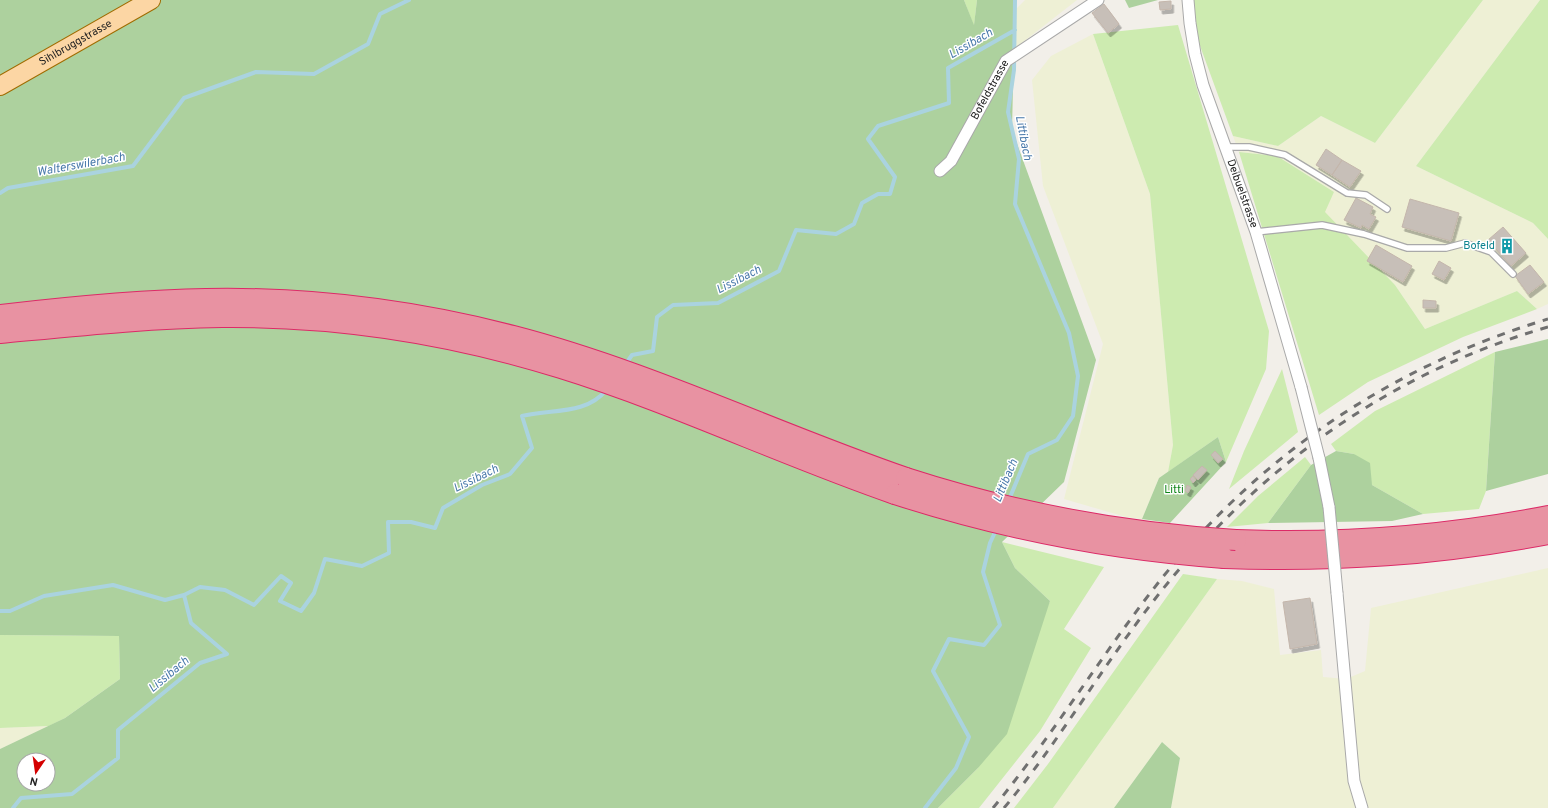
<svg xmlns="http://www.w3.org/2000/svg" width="1548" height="808" font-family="Overpass,sans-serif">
  <defs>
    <filter id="shadow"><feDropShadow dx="2.5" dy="4" stdDeviation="0" flood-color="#0004"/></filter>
  </defs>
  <rect width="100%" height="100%" fill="#f2efe9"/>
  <path fill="#eef0d5" d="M1025,0h52l-63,49 1,-39z
    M1483,0h57l-124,166 117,57 15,16v65l-11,5 -20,-18 -92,38 -30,-44 -71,-73 10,-20 -57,-36 -38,-4 -6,-16 45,10 43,-30 54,27z
    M1093,34l57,160 23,251 -5,27 -9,6 -17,41 -16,-2 -62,-18 39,-155 -60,-158 -11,-106 19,-24z
    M1548,568v240h-377l9,-50 -18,-16 -48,66h-61l164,-229 25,2 32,8 6,66 41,-5 2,27 23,2 19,-8 6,-63z
    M49,726l-49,23v-21z"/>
  <path fill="#cdebb0" d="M964,0h13l-3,26z
    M1192,0h291l-108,143 -54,-27 -43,30 -45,-10 -41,-112z
    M1540,0h8v239l-15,-16 -117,-57z
    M1178,25l91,306 -3,38 -40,93 -8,-25 -50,35 5,-27 -23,-251 -57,-160z
    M1239,152l38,4 57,36 -9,20 70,73 30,44 92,-38 20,18 -74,28 -95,45 -49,33z
    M1495,352l-9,139 -7,18 -56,5 -51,-29 -18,-31 -18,-3 -5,-7 44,-33z
    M1282,369l16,63 -69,57 15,-38z
    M1305,457l6,8 -43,58 -41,4 31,-31z
    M1002,542l102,25 -40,62 27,19 -51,83 -61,77h-41l40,-40 72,-167 -35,-33z
    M1183,574l34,5 -164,229h-39l34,-44z
    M0,635l119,1 1,43 -55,39 -16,8 -49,2z"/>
  <path fill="#add19e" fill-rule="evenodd" d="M0,0h964l10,25 3,-25h38l-3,130 84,230 -32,122 -62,60 13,26 35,33 -43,133 -29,34 -40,40h-938v-59l65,-31 55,-39 -1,-43 -119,-1zM24,760h24v24h-24z
    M1125,0h33l-29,8z
    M1548,339v135l-62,17 9,-139z
    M1218,437l8,25 -56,61 -28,-4 17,-41z
    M1336,451l18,3 16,9 2,22 51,29 -31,7 -124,2 43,-58z
    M1162,742l18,16 -9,50h-57z"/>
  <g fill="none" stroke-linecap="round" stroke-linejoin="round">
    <path stroke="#aad3df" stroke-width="4" d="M0,193l8,-5 125,-22 51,-68 72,-26 58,2 54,-30 12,-30 29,-14
      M625,365l7,-10 21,-4 4,-34 16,-12 45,-2 61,-32 17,-41 40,4 18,-10 8,-21 16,-9h12l5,-17 -27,-38 10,-13 71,-23 -1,-35 67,-38
      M1008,502l20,-48 29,-14 16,-24 5,-40 -9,-43 -54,-129 4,-45 -11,-47 6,-42 1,-70
      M0,611h10l34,-15 69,-11 52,15 19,-5
      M13,808l8,-10 51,-4 46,-36v-28l82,-67 27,-9 -36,-31 -7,-28 16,-8 25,3 29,15 27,-29 10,7 -11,18 21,10 13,-18 11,-34 37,7 27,-13 -1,-31h23l24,6 8,-20 39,-23 28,-11 22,-26 -10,-32c28,-7 65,-1 84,-26
      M925,808l31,-40 13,-31 -36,-66 16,-32 35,6 16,-20 -17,-53 7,-29 7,-15"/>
  </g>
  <path fill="#c7bfb8" stroke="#c4b6ab" filter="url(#shadow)" d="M1171,1v8l-11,1 -1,-8z
    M1104,4l15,20 -11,9 -16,-20z
    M1326,149l16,11 -10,15 -16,-10z
    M1342,160l19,11 -11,16 -18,-12z
    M1356,198l17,9 -3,7 6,3 -7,12 -7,-4 -1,3 -17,-8z
    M1410,199l49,14 -8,28 -49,-14z
    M1503,227l23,26 -15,13 -23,-26z
    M1376,245l36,21 -9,16 -36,-21z
    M1439,261l12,7 -7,12 -12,-6z
    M1530,265l14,17 -16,12 -13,-18z
    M1423,300l13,1v7h-13z
    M1215,451l8,8 -5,4 -7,-8z
    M1202,466l5,4 -9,10 -5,-5z
    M1193,476l3,4 -3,3 -3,-4z
    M1187,485l4,2 -3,6 -3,-2z
    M1310,598l7,46 -27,5 -7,-47z"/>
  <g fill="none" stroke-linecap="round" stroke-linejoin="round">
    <g stroke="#a9a9a9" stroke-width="8">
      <path id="lane" d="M1226,147h23l36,8 62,38 19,2 21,14
        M1256,232l66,-7 42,9 43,14h39l19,-5 26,9 22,22"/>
    </g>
    <g stroke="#a9a9a9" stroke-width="13">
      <g id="street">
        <path id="s1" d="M1188,0l2,23 5,31 8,31 53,147 45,155"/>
        <path id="s2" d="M940,171l11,-10 55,-100 92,-61"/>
        <path d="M1319,458l10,49"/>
        <path d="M1337,593l17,188 8,27"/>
      </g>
    </g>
    <g stroke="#a06b00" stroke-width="20">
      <g id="primary">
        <path id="s3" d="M0,86l151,-86"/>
      </g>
    </g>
    <g stroke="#dc2a67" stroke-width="22">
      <path id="highway" d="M0,315c69,-8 137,-15 206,-16 103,-2 207,11 307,37 135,35 262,97 393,142
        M0,333c74,-7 148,-15 222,-16 114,-1 230,17 339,51 113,35 221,87 334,126
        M1236,540c105,4 209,-4 312,-24
        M1224,558c113,4 213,-3 324,-24"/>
    </g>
    <use href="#lane" stroke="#fff" stroke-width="5.5"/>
    <use href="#street" stroke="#fff" stroke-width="11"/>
    <use href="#primary" stroke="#fcd6a4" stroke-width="18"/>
    <use href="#highway" stroke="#e892a2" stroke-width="20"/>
    <path stroke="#707070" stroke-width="3" stroke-dasharray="8 8" stroke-linecap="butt" d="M993,808c61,-74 110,-156 169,-230 102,-126 231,-212 386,-259
      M1004,808c49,-59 89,-126 135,-188 104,-141 240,-244 409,-293"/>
    <g stroke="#a9a9a9" stroke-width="13" stroke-linecap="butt">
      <path id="street-bridge" d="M1301,387l18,71
        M1329,507l8,86"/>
    </g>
    <g stroke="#dc2a67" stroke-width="22" stroke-linecap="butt">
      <path id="highway-bridge" d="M906,478c108,35 217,55 330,62
        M895,494c108,35 216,56 329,64"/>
    </g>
    <use href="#street-bridge" stroke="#fff" stroke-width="11"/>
    <use href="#highway-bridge" stroke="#e892a2" stroke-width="20"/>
  </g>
  <defs>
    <g id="building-bare" transform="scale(1.2)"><path d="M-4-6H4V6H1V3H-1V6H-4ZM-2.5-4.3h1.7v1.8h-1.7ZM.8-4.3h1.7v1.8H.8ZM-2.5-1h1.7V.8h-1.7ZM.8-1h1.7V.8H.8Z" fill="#0f9aa8" stroke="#fff" stroke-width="2.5" paint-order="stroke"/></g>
  </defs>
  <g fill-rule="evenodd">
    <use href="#building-bare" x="1507" y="246"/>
  </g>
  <g text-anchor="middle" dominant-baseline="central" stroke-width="3" stroke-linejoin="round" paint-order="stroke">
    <g font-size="11" fill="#222" stroke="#fff">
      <text stroke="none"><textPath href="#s3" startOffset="87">Sihlbruggstrasse</textPath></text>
      <text stroke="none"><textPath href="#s2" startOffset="96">Bofeldstrasse</textPath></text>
      <text stroke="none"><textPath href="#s1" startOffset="202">Deibuelstrasse</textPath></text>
    </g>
    <g font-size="11" fill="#0d838f" stroke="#fff" text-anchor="end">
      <text x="1495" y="246">Bofeld</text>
    </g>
    <g font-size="11" fill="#0c8416" stroke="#fff">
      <text x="1174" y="490">Litti</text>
    </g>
    <g font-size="12" font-style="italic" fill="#4a7aab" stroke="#fff">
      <text transform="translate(971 44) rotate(-30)">Lissibach</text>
      <text transform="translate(1023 138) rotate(79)">Littibach</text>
      <text transform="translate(81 165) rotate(-10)">Walterswilerbach</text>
      <text transform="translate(739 280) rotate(-27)">Lissibach</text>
      <text transform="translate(476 479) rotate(-26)">Lissibach</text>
      <text transform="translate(1006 481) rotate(-67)">Littibach</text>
      <text transform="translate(169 675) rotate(-40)">Lissibach</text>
    </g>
  </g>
  <g transform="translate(36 772) rotate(193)"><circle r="19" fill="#ffffff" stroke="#a7a7a7"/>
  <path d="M0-3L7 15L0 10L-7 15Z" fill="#d40000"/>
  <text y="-6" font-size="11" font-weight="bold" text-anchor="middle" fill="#222222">N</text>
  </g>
</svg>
